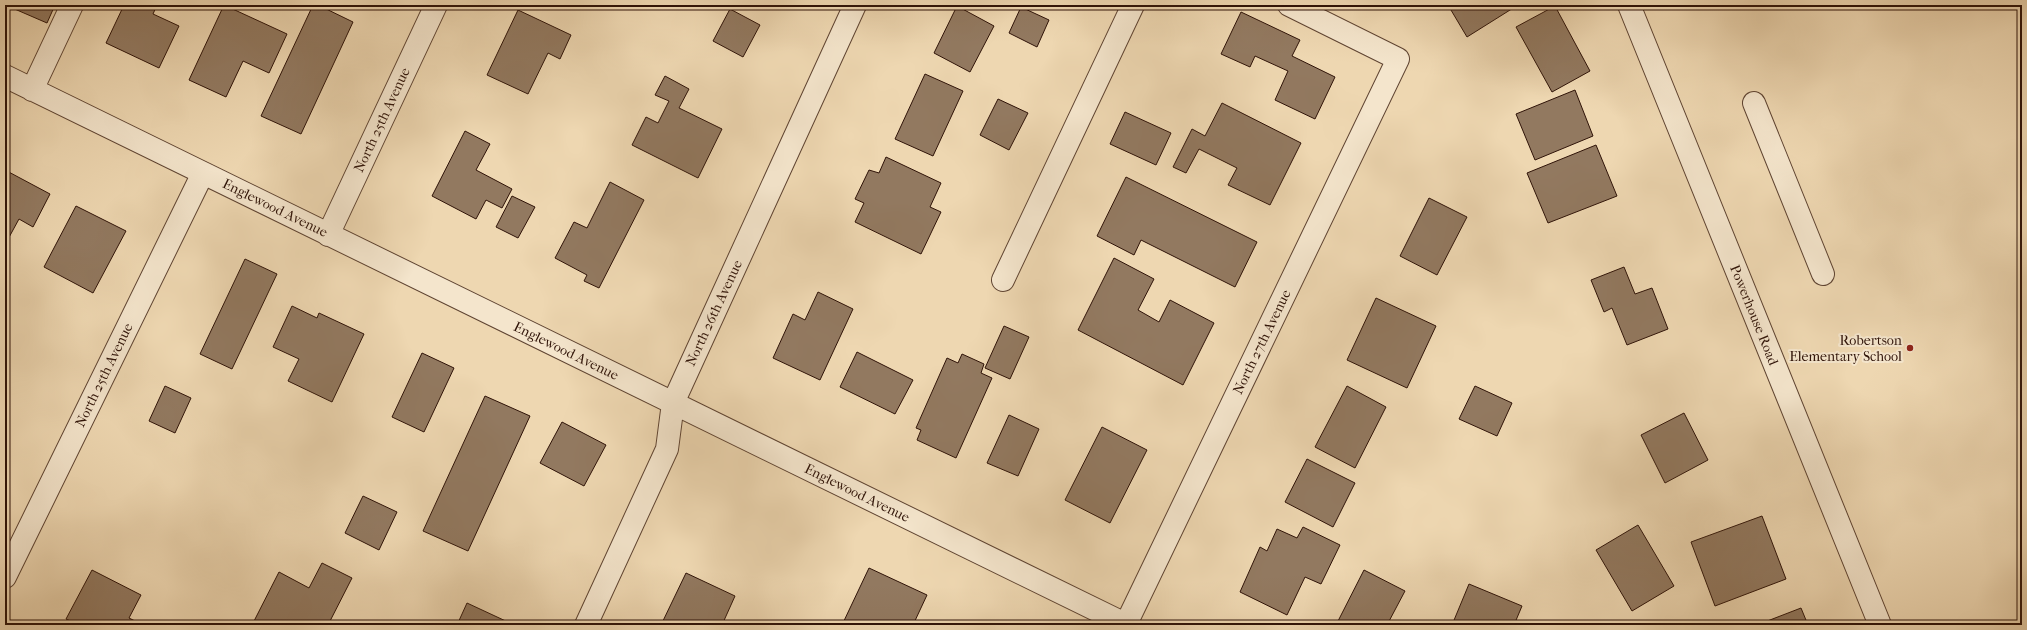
<svg xmlns="http://www.w3.org/2000/svg" width="2027" height="630" font-family="'IM FELL French Canon',serif">
  <rect width="100%" height="100%" fill="#eed7b1"/>
  <filter id="stains"><feTurbulence type="fractalNoise" baseFrequency=".005" numOctaves="4"/><feColorMatrix values="0 0 0 0 .2 0 0 0 0 .09 0 0 0 0 .02 0 0 0 .5 -.17"/></filter>
  <radialGradient id="worn" r=".72"><stop offset=".6" stop-color="#630" stop-opacity="0"/><stop offset="1" stop-color="#630" stop-opacity=".3"/></radialGradient>
  <path fill="#927960" stroke="#2f1308" d="M10,5h45l-8,18 -37,-16z
    M124,5h33l-4,9 26,12 -20,42 -53,-25z
    M224,5l63,29 -18,39 -26,-12 -17,36 -37,-17z
    M313,5h5l35,17 -52,112 -40,-18z
    M1448,5h70l-51,32z
    M957,6l37,20 -24,46 -36,-19z
    M1555,6l35,65 -38,21 -36,-65z
    M1021,7l28,13 -12,27 -28,-14z
    M730,9l30,16 -17,32 -30,-16z
    M518,10l53,25 -11,24 -12,-6 -20,41 -41,-19z
    M1241,12l59,28 -8,16 43,21 -20,42 -40,-19 13,-29 -33,-15 -5,11 -29,-13z
    M925,74l38,17 -30,65 -38,-17z
    M665,76l24,13 -10,19 43,21 -24,49 -66,-33 14,-28 12,6 11,-22 -14,-6z
    M1575,90l18,46 -58,24 -19,-46z
    M998,99l30,14 -19,37 -29,-15z
    M1222,103l79,40 -31,62 -42,-20 9,-17 -38,-19 -13,24 -13,-6 19,-38 13,7z
    M1125,112l46,21 -15,32 -46,-21z
    M465,131l25,13 -14,26 36,19 -10,19 -16,-8 -10,19 -44,-23z
    M1596,145l21,51 -69,27 -21,-50z
    M886,157l55,26 -11,24 11,5 -20,42 -66,-32 9,-19 -9,-4 14,-29 10,3z
    M5,170l45,24 -17,33 -14,-8 -12,22 -2,-2z
    M1126,177l131,65 -22,45 -94,-47 -7,15 -37,-19z
    M610,182l34,18 -45,88 -15,-7 3,-6 -32,-17 19,-36 13,6z
    M512,196l23,11 -17,31 -22,-11z
    M1429,198l38,19 -30,58 -37,-19z
    M76,206l50,25 -33,62 -49,-26z
    M1114,258l40,21 -16,31 21,12 11,-22 44,23 -31,62 -105,-55z
    M245,259l32,15 -45,95 -32,-15z
    M1624,267l11,27 17,-6 16,41 -41,16 -15,-37 -8,4 -13,-32z
    M818,292l35,17 -33,71 -47,-22 20,-44 12,6z
    M1376,298l60,28 -29,62 -60,-28z
    M292,306l25,12 2,-5 45,21 -32,68 -44,-21 11,-22 -26,-12z
    M1004,326l25,11 -19,42 -25,-11z
    M857,352l56,28 -18,34 -55,-27z
    M422,353l32,15 -30,64 -32,-15z
    M962,354l22,10 -3,9 11,5 -36,80 -39,-18 4,-10 -5,-2 31,-70 11,5z
    M165,386l26,12 -16,35 -26,-12z
    M1347,386l39,21 -31,61 -40,-21z
    M1475,386l37,17 -15,33 -38,-17z
    M485,396l45,20 -62,135 -45,-20z
    M1684,413l24,47 -43,23 -24,-48z
    M1009,415l30,14 -21,47 -31,-13z
    M562,422l44,23 -22,41 -44,-23z
    M1102,427l45,23 -37,73 -45,-23z
    M1307,459l48,24 -22,44 -48,-25z
    M363,496l34,16 -18,38 -34,-17z
    M1762,516l24,63 -71,27 -24,-64z
    M1638,525l36,61 -42,25 -36,-61z
    M1303,527l37,18 -19,39 -16,-7 -18,38 -47,-23 20,-45 7,4 10,-22 20,9z
    M322,563l30,15 -24,47h-22l-8,-4 -2,4h-44l27,-53 30,16z
    M869,568l58,27 -14,30h-71z
    M92,570l49,25 -12,23 14,7h-64l-13,-6z
    M1364,570l41,21 -18,34h-51z
    M686,573l49,23 -13,29h-61z
    M1469,584l53,22 -8,19h-62z
    M467,603l43,20 -1,2h-52z
    M1801,608l7,17h-51z"/>
  <g fill="none" stroke-linecap="round" stroke-linejoin="round">
    <g stroke="#5f4432" stroke-width="24">
      <path id="minor" d="M1629,5l251,620
        M5,76l1122,549
        M32,90l40,-85
        M1754,103l69,171
        M328,235l108,-230
        M1003,280l130,-275
        M5,577l198,-404
        M1126,624l272,-565 -109,-54
        M586,625l81,-176 6,-46 182,-398"/>
    </g>
    <use href="#minor" stroke="#f4e5cc" stroke-width="22"/>
  </g>
  <circle fill="#8f2418" stroke="#f4e5cc" stroke-width="1.5" cx="1910" cy="348" r="4"/>
  <g text-anchor="middle" dominant-baseline="central" stroke-width="4" stroke-linejoin="round" paint-order="stroke">
    <g font-size="14" fill="#2f1308" stroke="#f4e5cc">
      <text transform="translate(382 120) rotate(-65)">North 25th Avenue</text>
      <text transform="translate(275 208) rotate(26)">Englewood Avenue</text>
      <text transform="translate(714 313) rotate(-65)">North 26th Avenue</text>
      <text transform="translate(1754 315) rotate(68)">Powerhouse Road</text>
      <text transform="translate(1262 342) rotate(-64)">North 27th Avenue</text>
      <text transform="translate(566 351) rotate(26)">Englewood Avenue</text>
      <text transform="translate(104 375) rotate(-64)">North 25th Avenue</text>
      <text transform="translate(857 493) rotate(26)">Englewood Avenue</text>
    </g>
    <g font-size="14" fill="#2f1308" stroke="#f4e5cc" text-anchor="end">
      <text x="1902" y="340">Robertson<tspan x="1902" dy="16">Elementary School</tspan></text>
    </g>
  </g>
  <rect width="2027" height="630" fill="none" stroke="#eed7b1" stroke-width="20"/>
  <rect x="6" y="6" width="2015" height="618" fill="none" stroke="#2f1308" stroke-width="2"/>
  <rect x="10" y="10" width="2007" height="610" fill="none" stroke="#2f1308"/>
  <rect width="100%" height="100%" filter="url(#stains)"/>
  <rect width="100%" height="100%" fill="url(#worn)"/>
</svg>
